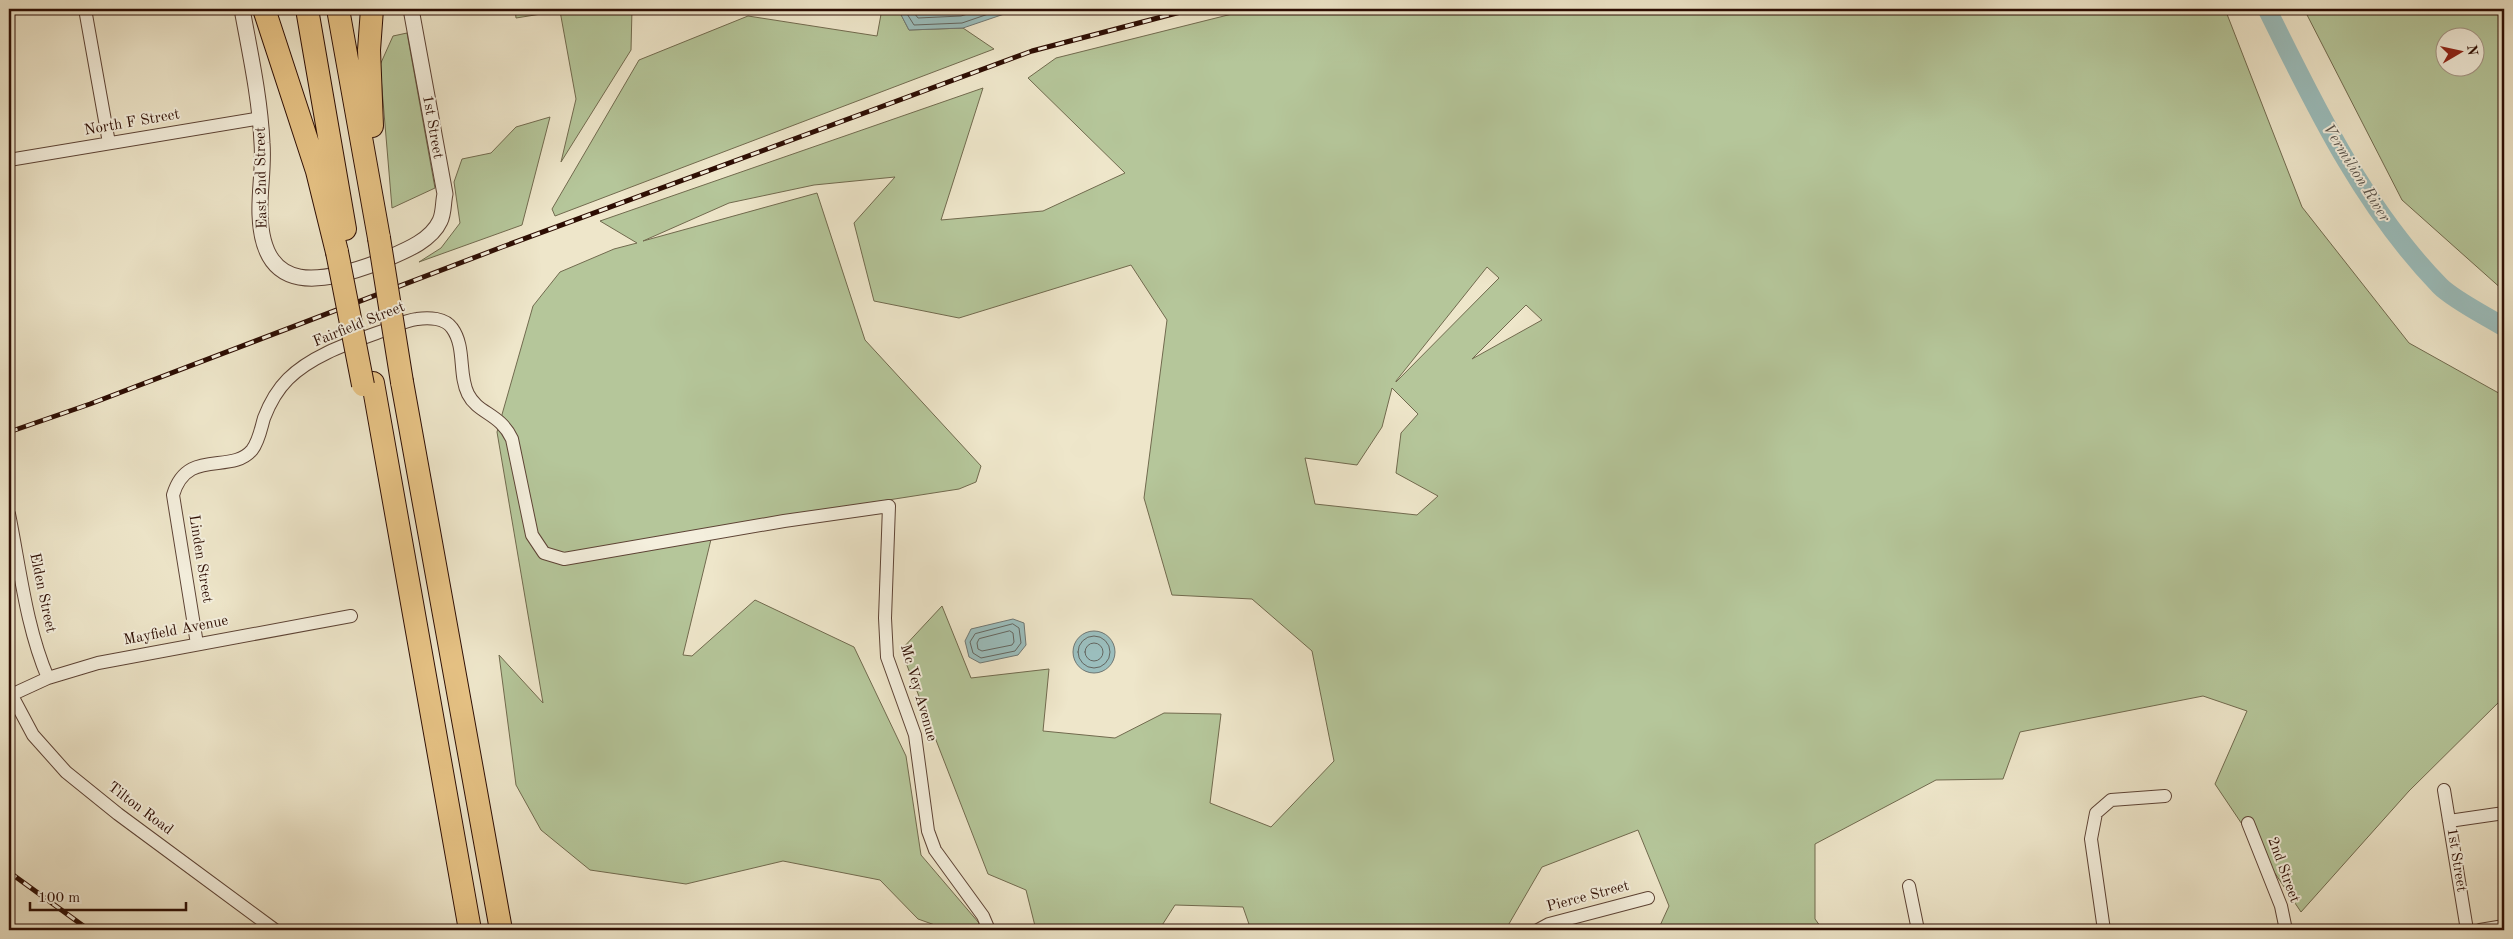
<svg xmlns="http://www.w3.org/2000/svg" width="2513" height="939" font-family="'Old Standard TT',serif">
  <rect width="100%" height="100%" fill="#eee6ca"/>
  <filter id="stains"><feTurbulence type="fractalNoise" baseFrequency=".004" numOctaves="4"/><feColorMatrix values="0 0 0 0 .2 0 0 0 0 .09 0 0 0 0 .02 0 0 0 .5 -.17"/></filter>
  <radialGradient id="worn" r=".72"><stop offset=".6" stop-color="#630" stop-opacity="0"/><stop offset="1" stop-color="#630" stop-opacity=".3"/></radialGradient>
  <path fill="#b5c69a" stroke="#716a4e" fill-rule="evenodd" d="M515,9h117l-1,41 -70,112 15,-63 -16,-88 -44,7z
    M882,9h16l11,21 54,-2 31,21 -439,167 -3,-7 87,-149 109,-44 129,20z
    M1252,9h973l77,198 107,136 95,53v301l-95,94 -108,121 -86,-128 32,-73 -44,-15 -183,36 -17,47 -67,1 -121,64v75l8,11h-165l11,-24 -31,-76 -96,37 -36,62 -3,1h-252l-8,-23 -68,-2 -16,25h-123l-10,-40 -38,-16 -87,-224 41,-44 29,72 78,-9 -6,62 72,7 49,-25 57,1 -11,89 61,24 63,-66 -22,-110 -60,-52 -80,-4 -28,-97 23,-178 -36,-55 -172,53 -85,-17 -20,-78 41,-46 -81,8 -85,18 -86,38 174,-48 48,147 116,126 -5,16 -17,7 -245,38 -31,128 9,1 63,-56 99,47 52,109 15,99 58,68 -2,7h-28l-31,-11 -38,-39 -97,-19 -97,23 -96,-14 -49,-40 -25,-45 -17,-130 44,48 -46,-271 36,-126 27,-34 54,-23 23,-6 -37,-22 383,-133 -42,132 102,-9 82,-38 -97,-95 28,-20zM1487,267l12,11 -103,104v-1zM1526,305l16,15 -70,39zM1392,388l26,26 -17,19 -5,40 42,23 -21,19 -102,-11 -10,-46 52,7 25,-38z
    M2304,9h200v125l-5,28 5,10v119l-102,-91zM2446,38h30v30h-30z
    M407,33l28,155 -43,20 -12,-143 13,-29z
    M550,117l-28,108 -103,37 22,-14 19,-25 -6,-41 8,-23 29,-6 25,-26z"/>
  <path fill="#9bbebd" stroke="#6f7773" d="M898,9h121l-56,19 -54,2z
    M1013,619l11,4 2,22 -8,10 -38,8 -11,-6 -4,-16 6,-12z
    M1073 652a21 21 0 1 1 42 0a21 21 0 1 1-42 0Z"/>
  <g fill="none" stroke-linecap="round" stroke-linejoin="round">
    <path stroke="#646660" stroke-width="1" d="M904,9l10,16 48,-2 41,-14
      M911,9l7,9 43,-2 23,-7
      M1013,624l6,4 2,15 -6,8 -34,7 -8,-5 -3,-11 5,-8z
      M1010,631l3,2 1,9 -2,3 -30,6 -4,-2 -1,-6 2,-4z
      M1078 652a16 16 0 1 1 32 0a16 16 0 1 1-32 0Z
      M1085 652a9 9 0 1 1 18 0a9 9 0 1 1-18 0Z"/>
    <path stroke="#9bbebd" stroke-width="19" d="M2267,9c48,97 96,198 173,277 14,14 46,30 64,41"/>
    <g stroke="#5d4335" stroke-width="14">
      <path id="minor" d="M85,9l24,134
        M9,160l252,-42
        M9,514c11,54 17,113 39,164
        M197,644l-24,-149c14,-48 58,-20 79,-45 7,-9 9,-22 12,-32 5,-13 14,-29 24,-39 25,-25 65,-37 97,-49 10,-4 22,-10 32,-11 12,-2 28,-1 35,9 14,19 6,46 16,66 10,20 32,19 44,45l20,96 12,18 20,6 220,-38 105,-15 -4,112 2,39 28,78 13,96 7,19 48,66 6,14
        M9,690l24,45 33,37 52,42 157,116
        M11,695l37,-17 50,-15 253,-47
        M2444,790l23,140
        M2449,821l55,-8
        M2248,823l33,83 5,24
        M1909,886l9,44
        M1538,930l11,-6 99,-26
        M2104,930l-13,-91 5,-26 15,-13 54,-4
        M2480,930l24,-4"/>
    </g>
    <g stroke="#5d4335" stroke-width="17">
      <path id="tertiary" d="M242,9c8,44 18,89 20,134 2,24 -3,48 -2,72 3,82 63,68 119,47 20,-9 51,-19 61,-41 4,-8 3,-19 5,-27l-34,-185"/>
    </g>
    <g stroke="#2d0d03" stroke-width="24">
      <path id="motorway" d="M264,9l53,162 20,81
        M307,9l38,220
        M338,9l41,229
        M372,126l-3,-76 3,-41
        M402,382l99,548
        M373,383l97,547"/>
    </g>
    <use href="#minor" stroke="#f4efdd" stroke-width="12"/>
    <use href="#tertiary" stroke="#f4efdd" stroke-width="15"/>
    <use href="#motorway" stroke="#e7c385" stroke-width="22"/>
    <g stroke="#2d0d03" stroke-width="5">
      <path id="rail" d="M9,432l81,-28 412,-157 530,-196 160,-42
        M9,872l80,58"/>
    </g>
    <use href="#rail" stroke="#f4efdd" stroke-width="3" stroke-dasharray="9" stroke-linecap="butt"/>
    <g stroke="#2d0d03" stroke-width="24" stroke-linecap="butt">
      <path id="motorway-bridge" d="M379,238l23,144
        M337,252l26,133"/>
    </g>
    <use href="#motorway-bridge" stroke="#e7c385" stroke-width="22"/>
  </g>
  <g text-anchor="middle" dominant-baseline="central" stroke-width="4" stroke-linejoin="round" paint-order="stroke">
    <g font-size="15" fill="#2d0d03" stroke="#f4efdd">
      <text transform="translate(132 123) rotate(-10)">North F Street</text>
      <text transform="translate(432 127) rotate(80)">1st Street</text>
      <text transform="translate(262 178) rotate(-91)">East 2nd Street</text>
      <text transform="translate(359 325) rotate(-22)">Fairfield Street</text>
      <text transform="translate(200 559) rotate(81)">Linden Street</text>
      <text transform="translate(42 593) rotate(78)">Elden Street</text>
      <text transform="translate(176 631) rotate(-11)">Mayfield Avenue</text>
      <text transform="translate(918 693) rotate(74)">Mc Vey Avenue</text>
      <text transform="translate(140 809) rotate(37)">Tilton Road</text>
      <text transform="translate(2456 860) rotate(81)">1st Street</text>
      <text transform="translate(2283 870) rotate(70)">2nd Street</text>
      <text transform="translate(1588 897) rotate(-15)">Pierce Street</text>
    </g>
    <g font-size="16" font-style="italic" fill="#59544d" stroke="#f4efdd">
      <text transform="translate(2356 173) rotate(58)">Vermilion River</text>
    </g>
  </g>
  <rect width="2513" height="939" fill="none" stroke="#eee6ca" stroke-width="30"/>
  <rect x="10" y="10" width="2493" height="919" fill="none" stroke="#2d0d03" stroke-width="2.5"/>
  <rect x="15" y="15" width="2483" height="909" fill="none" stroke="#2d0d03"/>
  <g transform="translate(2460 52) rotate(81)"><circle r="24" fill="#f4efdd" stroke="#a49586"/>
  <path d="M0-4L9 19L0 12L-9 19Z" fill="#8f2418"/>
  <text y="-8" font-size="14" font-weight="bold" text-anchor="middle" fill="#2d0d03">N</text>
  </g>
  <path d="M30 902v8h156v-8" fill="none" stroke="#2d0d03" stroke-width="2.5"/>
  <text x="38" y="902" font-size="15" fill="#2d0d03" stroke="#f4efdd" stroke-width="4" paint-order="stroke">100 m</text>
  <rect width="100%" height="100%" filter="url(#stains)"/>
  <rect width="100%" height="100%" fill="url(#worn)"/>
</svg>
